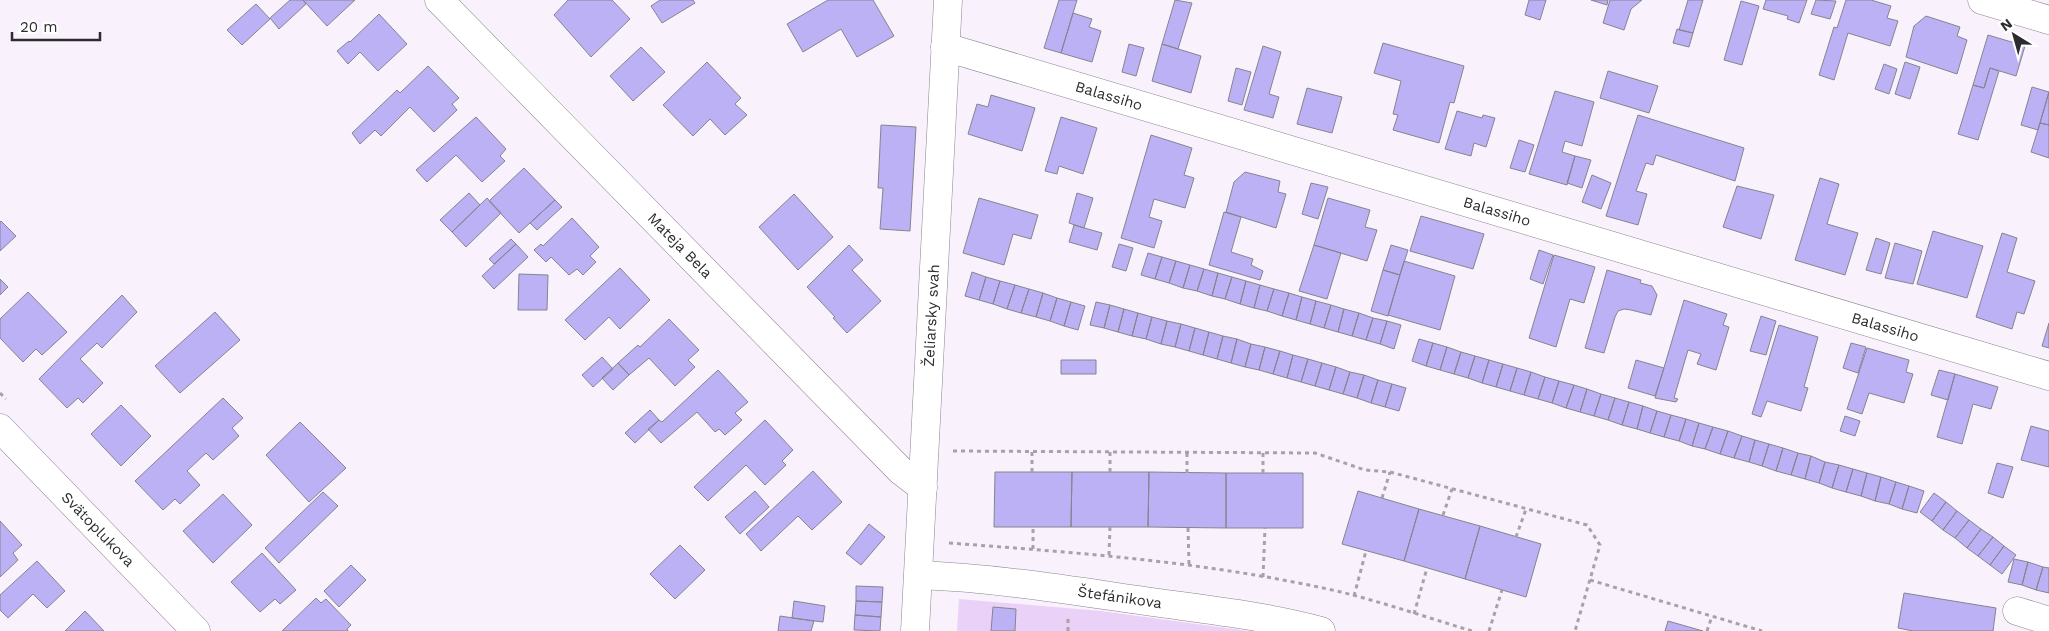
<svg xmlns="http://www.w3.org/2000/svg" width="2049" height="631" font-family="'Work Sans',sans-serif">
  <rect width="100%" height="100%" fill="#f9f2fd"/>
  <path fill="#ead1f7" d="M959,599l142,12 147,20h-291z"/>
  <path fill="#bcb1f5" stroke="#86848f" d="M290,0h13l3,4 -27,25 -9,-11z
    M303,0h52l-28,26z
    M568,0h44l18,19 -39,38 -37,-42z
    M660,0h33l2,3 -33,20 -11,-17z
    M828,0h45l21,36 -37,21 -16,-28 -38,23 -16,-28z
    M1059,0h18l-16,53 -17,-5z
    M1175,0l17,3 -14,46 -16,-5z
    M1529,0h17l-6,20 -15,-5z
    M1591,0h17l-1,5z
    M1610,0h32l-11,9 -7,21 -21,-7z
    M1688,0h15l-10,33 -14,-3z
    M1766,0h41l-8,23 -12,-4 1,-3 -25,-7z
    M1816,0l20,1 -6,18 -19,-5z
    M1846,0h25l20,6 -4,12 11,3 -8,25 -42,-13 -14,47 -15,-5 15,-48 3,1z
    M1741,1l18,5 -17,59 -18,-5z
    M256,4l14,15 -28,26 -15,-15z
    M1073,13l19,6 -3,8 12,4 -9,31 -31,-9z
    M379,14l28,30 -29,27 -18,-19 -12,12 -11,-13 12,-10 1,1z
    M1926,16l34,11 -3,9 10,4 -10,34 -51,-17 8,-31z
    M1677,29l16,4 -4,14 -16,-4z
    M1988,35l37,11 -9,30 -26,-8 -6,20 -11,-3z
    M1383,43l81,23 -10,37 -4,-1 -11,41 -46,-13 5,-15 -5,-1 8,-33 -27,-8z
    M1129,44l15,4 -8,28 -14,-4z
    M1162,44l39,12 -10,37 -39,-12z
    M1263,46l18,6 -12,42 10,3 -6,21 -29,-8z
    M641,47l24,25 -32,29 -23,-25z
    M707,62l34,36 -6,6 12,11 -22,20 -15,-16 -17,17 -30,-31z
    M1905,62l15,5 -10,32 -15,-5z
    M1884,64l13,5 -8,25 -14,-5z
    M428,66l31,32 -7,6 5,6 -23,22 -24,-25 -29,29 -6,-6 -15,14 -8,-11 45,-43 3,3z
    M1236,68l15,4 -9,33 -14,-4z
    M1990,68l9,3 -21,69 -20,-6 15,-49 11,3z
    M1608,71l50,15 -9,27 -49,-15z
    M2032,87l17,5 -11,38 -17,-5z
    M1307,88l35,9 -10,36 -35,-9z
    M1555,91l39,11 -12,44 -17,-5 -3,11 13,4 -8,29 -38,-11z
    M2049,92v33l-9,-2z
    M991,95l44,13 -13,43 -54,-17 9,-30 11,3z
    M1457,111l25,7 1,-3 12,3 -9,29 -12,-4 -3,13 -26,-7z
    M1638,115l106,33 -9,33 -79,-26 -3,10 -7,-2 -10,28 11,3 -9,31 -32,-9z
    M476,117l30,32 -6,7 5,5 -23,21 -26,-27 -29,27 -11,-12z
    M1061,117l36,11 -14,46 -24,-8 -2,8 -12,-3z
    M2040,123l9,2v33l-18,-6z
    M881,125l35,2 -6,104 -30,-2 3,-41h-5z
    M1151,135l41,13 -8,27 10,3 -9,30 -31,-9 -5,18 13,4 -8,27 -33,-10z
    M1519,140l15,5 -9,27 -15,-4z
    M1575,156l16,4 -9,28 -15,-5z
    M524,168l31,32 -36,33 -30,-32z
    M1245,172l35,9 -2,11 8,2 -10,34 -50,-16 8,-30z
    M1592,175l19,8 -10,26 -19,-7z
    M1820,178l19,6 -12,40 31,9 -13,42 -50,-15z
    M1311,183l17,4 -10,32 -16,-5z
    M1737,186l37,9 -13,44 -38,-12z
    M469,193l11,12 -28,27 -12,-12z
    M1077,193l16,5 -9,30 -15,-5z
    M794,194l39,43 -35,33 -39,-43z
    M487,198l14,15 -35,34 -14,-15z
    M979,198l59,17 -7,24 -18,-5 -9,31 -41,-12z
    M1328,198l42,12 -5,17 12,3 -10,31 -53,-16z
    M555,200l7,7 -25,23 -7,-7z
    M1224,212l17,5 -10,35 22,7 -2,6 12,6 -3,9 -51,-15z
    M1421,216l63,18 -11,35 -63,-18z
    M572,218l27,29 -9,9 6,6 -13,13 -6,-6 -8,6 -18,-18 -5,5 -12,-12 7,-6 2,2z
    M1,221l15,15 -16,15v-29z
    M1074,225l28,8 -5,17 -28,-8z
    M1933,231l50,15 -16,52 -50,-14z
    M2002,233l15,5 -10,34 28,9 -11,33 -7,-2 -5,17 -36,-12z
    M1876,238l14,5 -9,31 -15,-4z
    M511,239l5,5 -22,20 -5,-5z
    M1895,243l27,8 -9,33 -28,-6z
    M516,244l12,13 -34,32 -12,-13z
    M1119,244l14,4 -7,23 -14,-4z
    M849,245l14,15 -11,10 29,31 -34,32 -14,-15 2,-1 -28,-30z
    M1314,245l27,8 -14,46 -28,-8z
    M1391,245l17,5 -8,25 -17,-5z
    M1539,250l14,5 -10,29 -13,-5z
    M1148,253l14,4 -7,22 -14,-4z
    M1554,255l41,12 -11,36 -14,-4 -14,48 -27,-9z
    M1162,257l14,4 -7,22 -14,-4z
    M1176,261l14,4 -7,23 -14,-5z
    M1404,261l51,15 -15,54 -52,-15z
    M1190,265l14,4 -7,22 -14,-3z
    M620,268l30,32 -30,29 -11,-12 -24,23 -20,-20z
    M1204,269l14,4 -6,23 -15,-5z
    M1383,270l17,5 -12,41 -17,-5z
    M1607,270l34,10 -1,3 12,3 5,9 -6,20 -20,-5 -7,-1 -6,2 -3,6 -11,36 -19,-5z
    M972,272l14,5 -7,23 -14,-4z
    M1218,273l14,4 -7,22 -13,-3z
    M519,274l29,1 -1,35h-29z
    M986,277l14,4 -7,23 -14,-4z
    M1232,277l14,4 -6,23 -15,-5z
    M0,279l8,8 -8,8z
    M1000,281l15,4 -8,24 -14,-5z
    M1246,281l14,4 -6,23 -14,-4z
    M1015,285l14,4 -8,24 -14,-4z
    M1260,285l14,4 -7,22 -13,-3z
    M1029,289l14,4 -7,24 -15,-4z
    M1274,289l15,4 -7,23 -15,-5z
    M28,292l39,40 -25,23 -6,-6 -13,13 -23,-24v-19z
    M1043,293l14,5 -7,23 -14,-4z
    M1289,293l13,4 -6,23 -14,-4z
    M122,295l15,17 -35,36 -5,-5 -17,16 23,24 -20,20 -5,-5 -11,10 -28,-29z
    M1302,297l14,4 -6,23 -14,-4z
    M1057,298l14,4 -7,24 -14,-5z
    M1684,300l43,14 -4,11 6,2 -13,43 -19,-6 4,-10 -13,-4 -14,48 4,1 -2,3 -21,-4z
    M1316,301l15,4 -7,23 -14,-4z
    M1071,302l14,4 -7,24 -14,-4z
    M1096,302l14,3 -6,23 -14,-3z
    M1110,305l14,4 -6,23 -14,-4z
    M1331,305l13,4 -6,23 -14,-4z
    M1124,309l14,4 -6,23 -14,-4z
    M1344,309l15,4 -7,23 -14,-4z
    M215,312l25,28 -60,53 -25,-27z
    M1138,313l14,4 -6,22 -14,-3z
    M1359,313l14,5 -7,22 -14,-4z
    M1761,316l15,5 -10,34 -16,-4z
    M1152,317l15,4 -6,23 -15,-5z
    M1373,318l14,3 -7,23 -14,-4z
    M669,319l30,31 -11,10 7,7 -20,19 -26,-28 -20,17 -11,-12 20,-18 2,2z
    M1167,321l14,3 -6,23 -14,-3z
    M1387,321l14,4 -7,24 -14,-5z
    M2049,323v25l-7,-2z
    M1181,324l14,4 -6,23 -14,-4z
    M1779,325l39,12 -14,50 4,1 -7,23 -34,-10 -6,16 -9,-3z
    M1195,328l14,4 -6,23 -14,-4z
    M1209,332l14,4 -6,23 -14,-4z
    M1223,336l14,3 -6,24 -14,-4z
    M1237,339l14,5 -6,23 -14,-4z
    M1419,339l14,4 -7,23 -14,-5z
    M1433,343l14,4 -7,23 -14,-4z
    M1851,343l15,4 -8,26 -15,-5z
    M1251,344l14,3 -6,23 -14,-3z
    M1265,347l15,4 -7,23 -14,-4z
    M1447,347l14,5 -7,22 -14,-4z
    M1867,348l42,12 -3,12 7,2 -9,29 -35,-10 -7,21 -15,-5z
    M1280,351l13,4 -6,23 -14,-4z
    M1461,352l14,4 -7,22 -14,-4z
    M1293,355l15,4 -7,23 -14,-4z
    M1475,356l14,4 -7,23 -14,-5z
    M602,357l11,12 -20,18 -11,-12z
    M1308,359l14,4 -7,23 -14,-4z
    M1061,360h35v14h-35z
    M1489,360l14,4 -7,23 -14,-4z
    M1636,360l28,8 -9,28 -27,-8z
    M618,363l11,12 -16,15 -11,-12z
    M1322,363l14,4 -7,23 -14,-4z
    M1503,364l14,4 -7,23 -14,-4z
    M1336,367l14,5 -7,22 -14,-4z
    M1517,368l14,4 -7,23 -14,-4z
    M718,370l30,32 -13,11 7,7 -17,15 -6,-6 -4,3 -18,-20 -36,31 -13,-14 11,-9 3,2z
    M1939,370l16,4 -7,26 -17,-5z
    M1350,372l14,3 -7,23 -14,-4z
    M1531,372l14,5 -7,22 -14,-4z
    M1955,374l43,13 -7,22 -18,-5 -11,40 -25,-7z
    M1364,375l14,5 -7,23 -14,-5z
    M1545,377l14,4 -7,22 -14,-4z
    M1378,380l14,4 -7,23 -14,-4z
    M1559,381l15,4 -8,23 -14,-5z
    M1392,384l14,4 -7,23 -14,-4z
    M1574,385l13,4 -7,23 -14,-4z
    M1587,389l14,5 -7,22 -14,-4z
    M1601,394l14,4 -7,22 -14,-4z
    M223,398l20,20 -11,10 7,8 -26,24 -7,-7 -19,18 13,14 -20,19 -5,-5 -12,11 -28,-29z
    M1615,398l14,4 -7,23 -14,-5z
    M1629,402l14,4 -6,23 -15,-4z
    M121,405l30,31 -30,30 -30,-32z
    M1643,406l14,5 -7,22 -13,-4z
    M650,410l9,10 -24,23 -10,-10z
    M1657,411l14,4 -7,22 -14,-4z
    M1671,415l15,4 -7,22 -15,-4z
    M1845,416l15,5 -5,15 -15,-5z
    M1686,419l13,4 -7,23 -13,-5z
    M765,420l28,30 -11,11 4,4 -21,20 -19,-20 -38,36 -14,-14z
    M300,422l46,46 -37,34 -43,-47z
    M1699,423l14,4 -8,22 -13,-3z
    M2031,426l18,5v36l-28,-7z
    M1713,427l15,4 -8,23 -15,-5z
    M1728,431l14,5 -8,22 -14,-4z
    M1742,436l13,4 -6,22 -15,-4z
    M1755,440l14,4 -7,22 -13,-4z
    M1769,444l14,4 -7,23 -14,-5z
    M1783,448l15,5 -7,22 -15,-4z
    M1798,453l13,3 -6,23 -14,-4z
    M1811,456l14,6 -6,21 -14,-4z
    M1825,462l14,3 -7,23 -13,-5z
    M1997,463l16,4 -10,31 -15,-5z
    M1839,465l14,4 -7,23 -14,-4z
    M1853,469l14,4 -6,23 -15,-4z
    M813,471l29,31 -30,28 -14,-14 -37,35 -15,-17z
    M995,472h77l-1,55h-77z
    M1072,472h77l-1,55h-77z
    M1149,472l77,1v55l-78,-1z
    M1226,473h77v55h-77z
    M1867,473l14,4 -6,24 -14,-5z
    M1881,477l15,5 -7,22 -14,-3z
    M1896,482l13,4 -7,23 -13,-5z
    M1909,486l15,5 -7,22 -15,-4z
    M755,491l14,16 -29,27 -15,-17z
    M1358,491l61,18 -15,52 -62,-17z
    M323,492l15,14 -59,57 -14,-15z
    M1934,493l12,9 -14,19 -12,-9z
    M223,494l29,31 -39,38 -30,-32z
    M1946,502l11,9 -14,19 -11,-9z
    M1419,509l61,17 -15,53 -61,-18z
    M1957,511l12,9 -14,18 -12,-8z
    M1969,520l12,9 -14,19 -12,-10z
    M0,521l22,24 -9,8 5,7 -18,17z
    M869,524l16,13 -24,28 -15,-12z
    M1480,526l61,18 -15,53 -61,-18z
    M1981,529l12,8 -15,19 -11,-8z
    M1993,537l11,9 -14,19 -12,-9z
    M680,545l25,25 -30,29 -25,-25z
    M2004,546l12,9 -14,19 -12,-9z
    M262,553l34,37 -16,14 -5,-5 -15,13 -29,-30z
    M2014,559l14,3 -6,23 -14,-3z
    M37,561l28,30 -18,17 -14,-14 -25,24 -8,-8v-15z
    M2028,562l15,5 -7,23 -14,-5z
    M351,565l15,15 -27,27 -15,-16z
    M2043,567l6,1v25l-13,-3z
    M856,586l27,1 -1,15 -26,-1z
    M1904,593l92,15 -3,23h-80l-15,-3z
    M316,598l5,5 5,-4 25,26 -4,4 1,2h-66z
    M794,601l31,5 -2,16 -31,-4z
    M856,601l26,1 -1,15 -26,-2z
    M993,607l23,2 -1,22h-24z
    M85,611l19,20h-39z
    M855,615l26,2 -1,14 -26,-1z
    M780,616l34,5 -3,10h-33z
    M1668,621l35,10h-38z"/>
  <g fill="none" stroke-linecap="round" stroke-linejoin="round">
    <g stroke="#8b848e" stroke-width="29">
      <g id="minor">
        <path id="s1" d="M439,0l462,471 22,17"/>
        <path d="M1982,0l67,20"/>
        <path id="s2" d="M945,47l1104,329"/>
        <path id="s3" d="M0,428l196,203"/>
        <path id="s4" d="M919,575c78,3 156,16 233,27 57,8 114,14 169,29"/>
        <path d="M2017,611l32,10"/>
      </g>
    </g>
    <g stroke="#8b848e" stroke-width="29">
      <g id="tertiary">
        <path id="s5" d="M915,631l33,-631"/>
      </g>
    </g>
    <path stroke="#a7a2aa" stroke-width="3" stroke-dasharray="4 4" stroke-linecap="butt" d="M0,393l6,6
      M953,451l362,2 50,17 25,2 197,53 13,20 -25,86
      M1032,472v-21
      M1110,472v-20
      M1187,473v-21
      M1263,473v-20
      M1382,498l8,-26
      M1443,515l9,-26
      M1188,528l1,36
      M1516,537l10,-28
      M949,543c133,10 261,19 392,49 44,11 88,26 131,39
      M1033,549v-22
      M1109,555l1,-28
      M1263,577l2,-49
      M1590,580l172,51
      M1354,596l12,-45
      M1414,614l13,-46
      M1068,631v-12
      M1489,631l13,-41
      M1707,631l5,-15"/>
    <use href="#minor" stroke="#fff" stroke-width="28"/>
    <use href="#tertiary" stroke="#fff" stroke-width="28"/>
  </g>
  <g text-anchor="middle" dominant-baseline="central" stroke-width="4.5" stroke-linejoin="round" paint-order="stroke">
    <g font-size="15" fill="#2d2b2f" stroke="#fff">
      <text stroke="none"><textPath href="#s2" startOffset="171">Balassiho</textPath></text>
      <text stroke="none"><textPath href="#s2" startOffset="576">Balassiho</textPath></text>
      <text stroke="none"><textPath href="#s1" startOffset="344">Mateja Bela</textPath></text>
      <text stroke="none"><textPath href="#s5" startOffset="316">Želiarsky svah</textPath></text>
      <text stroke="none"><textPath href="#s2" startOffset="981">Balassiho</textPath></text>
      <text stroke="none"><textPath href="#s3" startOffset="141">Svätoplukova</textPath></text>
      <text stroke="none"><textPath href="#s4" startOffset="202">Štefánikova</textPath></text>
    </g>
  </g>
  <g transform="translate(2014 35) rotate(323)" stroke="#ffffff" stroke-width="4" paint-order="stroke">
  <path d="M0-4L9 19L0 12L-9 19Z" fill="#2d2b2f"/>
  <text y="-8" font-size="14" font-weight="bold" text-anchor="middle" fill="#2d2b2f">N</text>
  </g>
  <path d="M12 32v8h88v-8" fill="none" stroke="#2d2b2f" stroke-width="2.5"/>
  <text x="20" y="32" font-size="15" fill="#2d2b2f" stroke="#ffffff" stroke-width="4" paint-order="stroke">20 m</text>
</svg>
